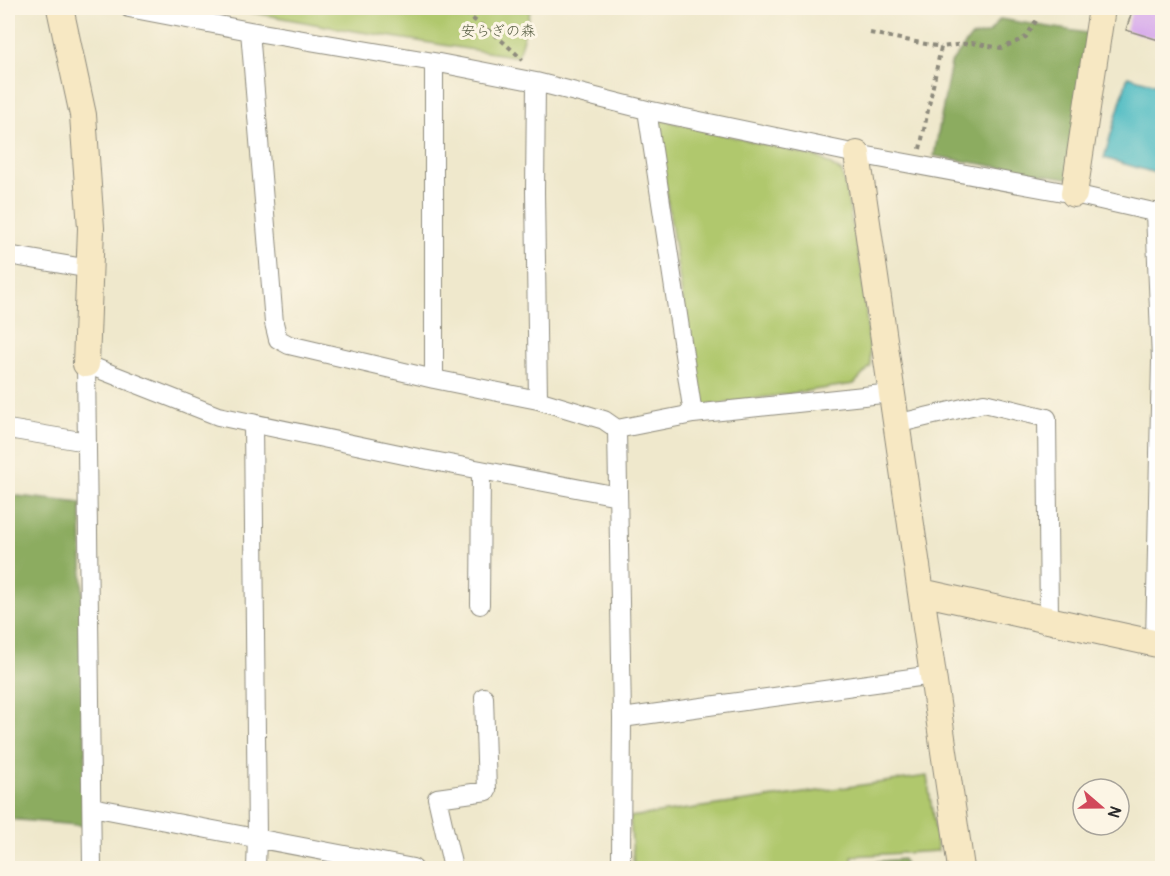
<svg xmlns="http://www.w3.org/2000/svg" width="1170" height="876" font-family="Pangolin,'Klee One',sans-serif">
  <rect width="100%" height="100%" fill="#fcf5e5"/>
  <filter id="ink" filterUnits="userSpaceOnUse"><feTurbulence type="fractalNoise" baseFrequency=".0167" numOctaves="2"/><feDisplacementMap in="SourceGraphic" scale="12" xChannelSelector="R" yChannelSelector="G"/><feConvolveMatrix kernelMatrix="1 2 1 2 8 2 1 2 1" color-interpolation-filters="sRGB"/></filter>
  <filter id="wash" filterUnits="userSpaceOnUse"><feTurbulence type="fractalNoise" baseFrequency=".008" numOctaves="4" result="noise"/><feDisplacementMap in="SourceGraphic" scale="24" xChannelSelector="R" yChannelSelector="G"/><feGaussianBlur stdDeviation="1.35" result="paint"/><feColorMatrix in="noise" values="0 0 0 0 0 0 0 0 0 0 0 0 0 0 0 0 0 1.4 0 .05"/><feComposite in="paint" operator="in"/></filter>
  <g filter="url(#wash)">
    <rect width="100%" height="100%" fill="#efe8cc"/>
    <path fill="#b0c86d" stroke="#6e7a4c" stroke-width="1.5" d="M227,8h304l-13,49 -176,-28z
      M655,118l165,40 22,14 20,99 9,95 -17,18 -155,23z
      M927,776l11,75 -86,5 1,12h-219l-4,-51z"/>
    <path fill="#8cac60" stroke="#5c6c46" stroke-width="1.5" d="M1000,19l93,15 -22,145 -137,-23 17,-93 20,-26 18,-4z
      M8,495l73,8 6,323 -79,-7z
      M903,859l3,9h-45l-1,-5z"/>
    <path fill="#4dbbc3" stroke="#3c7377" stroke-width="1.5" d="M1128,76l34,10v89l-58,-17z"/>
    <g id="blocks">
      <path fill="#d6a8ec" d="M1133,8h29v33l-36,-11z"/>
    </g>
  </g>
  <g filter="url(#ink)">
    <use href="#blocks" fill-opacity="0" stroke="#8d8a7c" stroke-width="1.5"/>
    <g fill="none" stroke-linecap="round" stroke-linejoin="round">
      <g stroke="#8d8a7c" stroke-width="20">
        <path id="street" d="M129,8l121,23 184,31 102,20 111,28 210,44 217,40 88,20
          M250,31l24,292 4,16 11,6 145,34 104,21 66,20 13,9 5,289 -1,140 1,10
          M434,62v317
          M536,82l-1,110 3,208
          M647,110l46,304
          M1155,212l6,148 -6,283
          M8,255l82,14
          M253,423l4,415 -1,30
          M896,424l88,-21 63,15 2,202
          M8,429l79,13
          M617,429l76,-15 199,-21
          M480,605l1,-135
          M622,718l311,-43
          M92,807l321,61
          M92,868l-6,-504 132,52 205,43 195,37
          M453,868l-16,-70 50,-7 -3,-94"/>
      </g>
      <g stroke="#8d8a7c" stroke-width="28">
        <path id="secondary" d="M60,8l23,107 8,113 -5,136
          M857,154l104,714
          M1074,194l28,-186
          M921,592l241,53"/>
      </g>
      <path stroke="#8d8a7c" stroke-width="4" stroke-dasharray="4.5 4.5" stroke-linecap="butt" d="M458,8l42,31 23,21
        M870,33l71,14
        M920,149l21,-102 31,-4 29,5 13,-5 12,-6 10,-16"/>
      <use href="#street" stroke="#fff" stroke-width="18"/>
      <use href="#secondary" stroke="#f7e8c3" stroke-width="26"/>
    </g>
  </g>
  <g text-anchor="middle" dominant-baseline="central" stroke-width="6" stroke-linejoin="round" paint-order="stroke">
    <g font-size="15" fill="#535a3f" stroke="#fcf5e5">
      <text x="498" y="31">安らぎの森</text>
    </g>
  </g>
  <rect width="1170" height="876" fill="none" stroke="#fcf5e5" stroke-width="30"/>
  <g transform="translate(1101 807) rotate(110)"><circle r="28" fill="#fcf5e5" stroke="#a8a49b" stroke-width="1.5"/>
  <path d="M0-4.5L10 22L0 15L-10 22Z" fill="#d1495b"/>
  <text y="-9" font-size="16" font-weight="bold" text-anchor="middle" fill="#2b2b2b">N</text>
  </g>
</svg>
